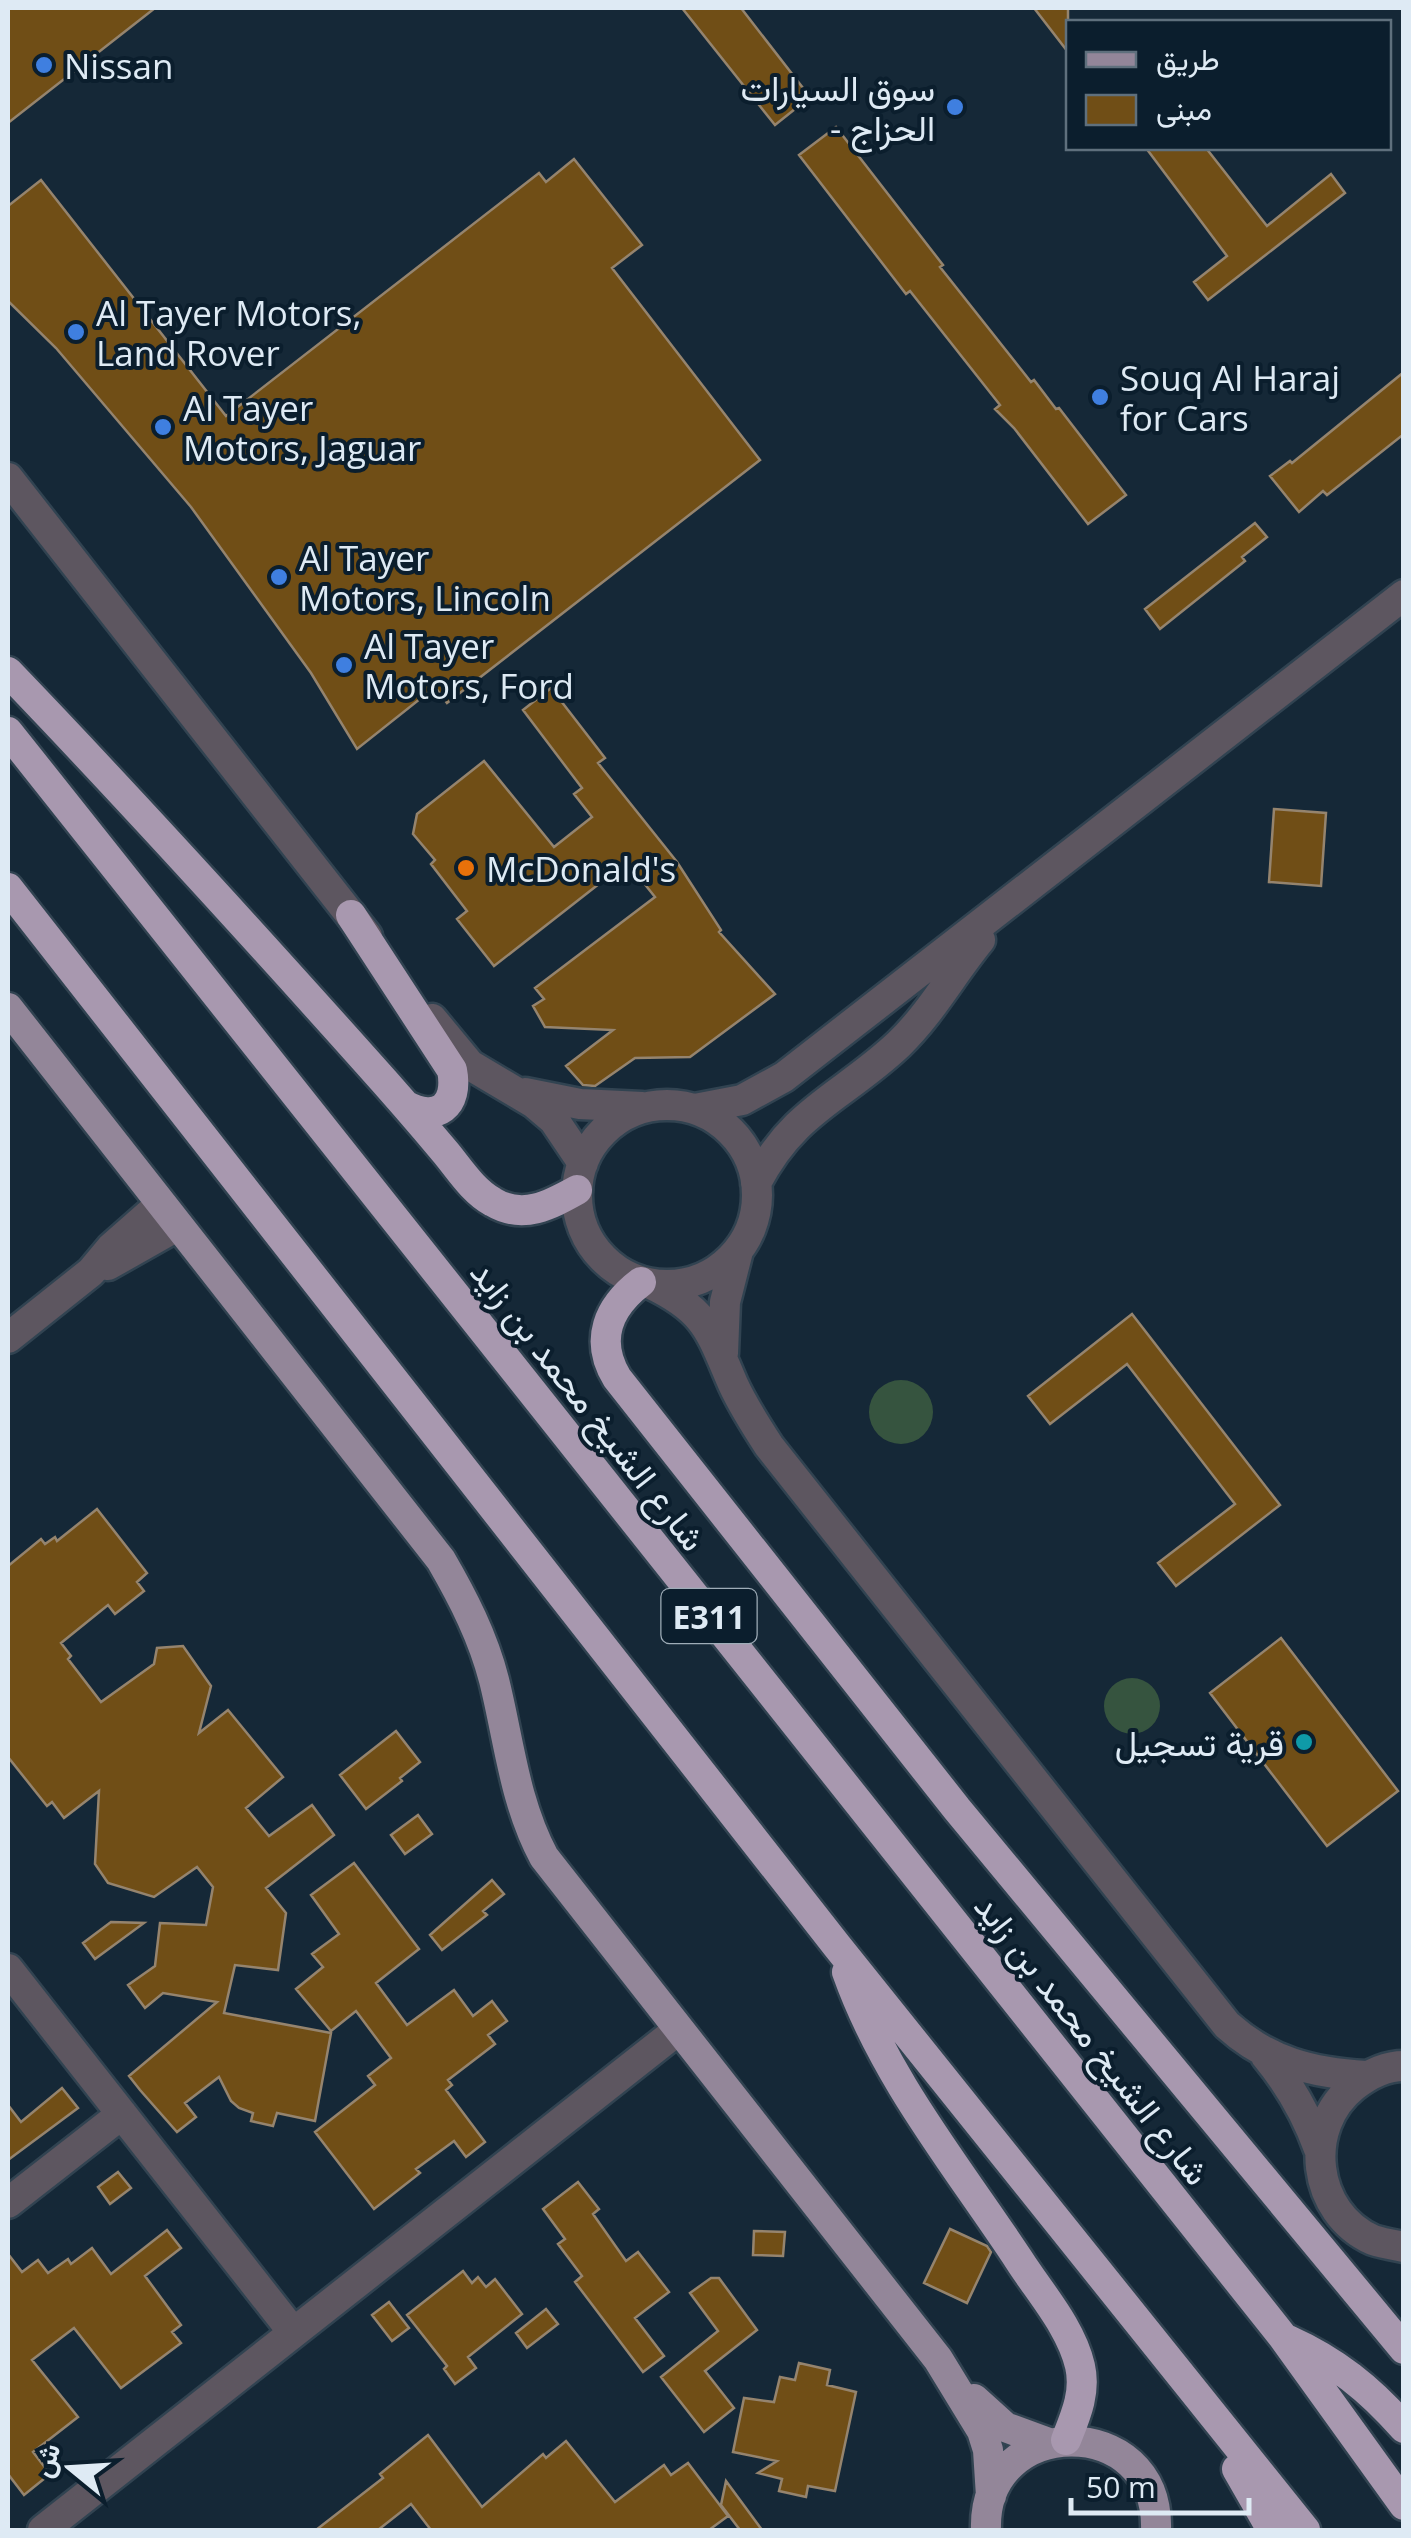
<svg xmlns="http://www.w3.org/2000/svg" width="1411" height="2538" font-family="'Open Sans',Vazirmatn,sans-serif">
  <rect width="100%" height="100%" fill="#152837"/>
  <path fill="#36543f" d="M869 1412a32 32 0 1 1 64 0a32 32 0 1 1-64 0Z
    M1104 1706a28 28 0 1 1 56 0a28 28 0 1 1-56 0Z"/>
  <path fill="#704e16" stroke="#95846e" stroke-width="2.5" d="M8,8h147l-147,115z
    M682,8h59l69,89 -35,28z
    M1034,8h34v44z
    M836,127l107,138 -3,2 91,115 3,-2 22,29 3,-1 67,87 -38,29 -74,-96 -19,-19 5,-4 -90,-114 -4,3 -107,-139z
    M1146,148h60l61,78 64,-52 14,19 -137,107 -14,-18 33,-26z
    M574,159l68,86 -30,23 148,192 -313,243 -12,-16 -78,62 -46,-76 -120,-166 -135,-159 -48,-47v-95l33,-26 185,236 313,-243 7,9z
    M1404,372v62l-77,61 -4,-4 -24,21 -29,-36 20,-15 2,2z
    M1255,523l12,14 -25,20 3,4 -85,68 -15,-20z
    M551,688l54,70 -7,5 79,99 44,68 -2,2 56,62 -85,63 -55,1 -40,28 -12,-1 -17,-19 47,-36 -68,-3 -12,-21 11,-7 -9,-11 120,-91 -28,-35 -133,104 -37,-47 10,-8 -36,-47 4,-4 -22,-26 4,-20 67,-53 70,86 38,-30 -18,-23 8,-6 -59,-78z
    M1274,809l52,4 -5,73 -52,-4z
    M1132,1314l148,191 -104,81 -18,-23 77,-59 -108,-140 -77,60 -22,-28z
    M97,1509l50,64 -10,9 7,9 -29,23 -7,-9 -47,38 10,13 -3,3 33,43 53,-38 3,-16 26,-2 28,40 -12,47 29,-23 55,67 -37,31 23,28 43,-31 22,30 -68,53 20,25 -8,57 -43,-5 -11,48 107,20 -16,88 -38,-8 -4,13 -22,-5 2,-8 -14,-5 -8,-7 -12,-24 -34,26 11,14 -19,15 -37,-42 -11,-14 88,-74 -54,-9 -18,15 -17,-23 27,-19 5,-43 46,2 7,-38 -16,-20 -43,30 -46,-14 -13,-19 4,-73 -35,27 -12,-16 -5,4 -39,-49v-191l33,-27 4,5 10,-7 2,4z
    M1281,1638l117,153 -71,55 -117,-153z
    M396,1731l24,31 -20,16 2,3 -36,28 -26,-34z
    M418,1815l14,19 -27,20 -14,-19z
    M354,1863l65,86 -43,34 31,42 47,-35 19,26 19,-15 15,20 -19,14 7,9 -47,36 4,5 -6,5 39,52 -19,15 -12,-16 -38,28 4,4 -46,36 -59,-77 60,-47 -7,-9 23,-18 -35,-47 -25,20 -35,-42 27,-22 -11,-13 27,-20 -28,-39z
    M492,1880l12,14 -21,17 4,4 -45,35 -12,-15z
    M111,1922l33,1 -49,36 -12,-16z
    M62,2088l16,20 -70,52v-55l13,17z
    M118,2172l13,16 -21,16 -12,-17z
    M578,2182l21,27 -6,5 33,47 12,-9 31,40 -34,26 29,38 -21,16 -68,-90 7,-6 -24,-32 7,-5 -22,-30z
    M950,2229l37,17 4,6 -24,51 -43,-20z
    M167,2230l14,18 -36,28 36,49 -9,7 9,11 -60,45 -47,-60 -42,32 46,57 -45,35 17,22 -26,21 -16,-21v-220l14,18 16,-12 10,13 20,-14 3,5 21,-16 19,26z
    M754,2231l31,1 -2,24 -30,-1z
    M463,2271l9,12 6,-6 8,10 9,-8 27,35 -54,43 8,11 -21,16 -11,-15 3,-3 -40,-51z
    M711,2278h8l38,52 -52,41 29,37 -30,24 -43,-55 57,-46 -28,-38z
    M389,2302l20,26 -17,13 -20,-26z
    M546,2309l12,15 -31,24 -11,-15z
    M799,2363l31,7 -3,15 29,7 -21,99 -27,-5 -2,11 -27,-6 3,-12 -24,-6 19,-12 -44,-9 11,-54 30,4 6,-25 15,3z
    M428,2435l54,72 61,-53 3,4 20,-17 49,61 49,-37 7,10 17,-12 40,53 -19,14h-278l-20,-26 -33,26h-62l67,-52 -3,-4z
    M726,2481l36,49h-22l-19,-25z"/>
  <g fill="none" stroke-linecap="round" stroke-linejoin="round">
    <g stroke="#314351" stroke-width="35">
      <path id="minor" d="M8,478l359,458
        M432,1019l38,46 64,38 20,17 29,43
        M525,1093l55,11 62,3
        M577 1195a90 90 0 1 1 180 0a90 90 0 1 1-180 0Z
        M695,1109l47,-9 42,-23 620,-482
        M756,1183c38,-74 87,-86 143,-139 32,-31 53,-70 81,-104
        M108,1265l69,-39
        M651,1284c56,27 59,47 82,100 10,22 23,42 36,62l458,579c41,37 86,48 139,51
        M8,1338l83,-66 20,-24 50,-44
        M723,1353l2,-51 13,-51
        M8,1969l285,363
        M1266,2056c24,29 40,57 53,93
        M1404,2066c-18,0 -36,9 -50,20 -52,41 -42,127 19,154 9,3 21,5 31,7
        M8,2203l114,-89
        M43,2530l635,-500"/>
    </g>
    <g stroke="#314351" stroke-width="35">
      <path id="major" d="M8,1008l433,552c22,38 42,77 53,120 15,60 20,121 50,177l394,502 44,72 6,19 3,46
        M974,2399l31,28 44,16
        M986,2530c-4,-117 174,-119 170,0"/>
    </g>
    <g stroke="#314351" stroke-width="35">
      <path id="highway" d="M8,672c122,127 241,258 359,390 27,30 53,60 79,91 14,17 27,38 47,49 30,18 57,3 84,-12
        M8,732l1275,1605 121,168
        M8,888l829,1058 468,584
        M351,915l101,155c7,36 -15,53 -47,35
        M641,1282c-33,25 -47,58 -24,96l340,431 447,540
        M847,1972c38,107 110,194 172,288 21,33 52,67 61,106 6,26 -4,49 -14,74
        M1288,2340c47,21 82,49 116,88
        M1237,2469l35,61"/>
    </g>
    <use href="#minor" stroke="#5d5660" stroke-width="30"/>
    <use href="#major" stroke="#938699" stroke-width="30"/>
    <use href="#highway" stroke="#a898af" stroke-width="30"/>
  </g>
  <g fill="#3f7fe0" stroke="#0b1e2d" stroke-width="4">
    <circle cx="44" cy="65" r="10"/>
    <circle cx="955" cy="107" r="10"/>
    <circle cx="76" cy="332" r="10"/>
    <circle cx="1100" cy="397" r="10"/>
    <circle cx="163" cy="427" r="10"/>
    <circle cx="279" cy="577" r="10"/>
    <circle cx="344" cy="665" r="10"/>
  </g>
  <circle fill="#e8710a" stroke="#0b1e2d" stroke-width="4" cx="466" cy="868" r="10"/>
  <circle fill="#0f9aa8" stroke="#0b1e2d" stroke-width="4" cx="1304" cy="1742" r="10"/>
  <g text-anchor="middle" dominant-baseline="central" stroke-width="8" stroke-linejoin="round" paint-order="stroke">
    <rect fill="#0b1e2d" stroke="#9fadb8" stroke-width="2.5" x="661.5" y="1589" width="95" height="54" rx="8"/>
    <g font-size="32" font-weight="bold" fill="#deeaf4">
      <text x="709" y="1616">E311</text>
    </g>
    <g font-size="35" fill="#deeaf4" stroke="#0b1e2d" text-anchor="start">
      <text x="64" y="65">Nissan</text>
      <text x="935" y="87" text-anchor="end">سوق السيارات<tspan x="935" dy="40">- الحزاج</tspan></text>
      <text x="96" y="312">Al Tayer Motors,<tspan x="96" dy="40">Land Rover</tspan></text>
      <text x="1120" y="377">Souq Al Haraj<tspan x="1120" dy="40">for Cars</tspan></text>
      <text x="183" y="407">Al Tayer<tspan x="183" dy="40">Motors, Jaguar</tspan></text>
      <text x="299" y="557">Al Tayer<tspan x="299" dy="40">Motors, Lincoln</tspan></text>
      <text x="364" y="645">Al Tayer<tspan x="364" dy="40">Motors, Ford</tspan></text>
      <text x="486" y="868">McDonald's</text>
      <text x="1284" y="1742" text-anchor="end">قرية تسجيل</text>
    </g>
    <g font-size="35" fill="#deeaf4" stroke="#0b1e2d">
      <text transform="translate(589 1405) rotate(52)">شارع الشيخ محمد بن زايد</text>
      <text transform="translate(1093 2039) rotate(52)">شارع الشيخ محمد بن زايد</text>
    </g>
  </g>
  <rect width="1411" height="2538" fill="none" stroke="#deeaf4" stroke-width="20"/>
  <rect x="1066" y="20" width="325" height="130" fill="#0b1e2d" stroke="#5f707d" stroke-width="2.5"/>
  <rect x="1086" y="52" width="50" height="15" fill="#938699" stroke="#5f707d" stroke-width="2.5"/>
  <text x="1156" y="70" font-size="30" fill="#deeaf4">طريق</text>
  <rect x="1086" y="95" width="50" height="30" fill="#704e16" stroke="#5f707d" stroke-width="2.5"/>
  <text x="1156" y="120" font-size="30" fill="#deeaf4">مبنى</text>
  <g transform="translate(70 2468) rotate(288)" stroke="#0b1e2d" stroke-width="8" paint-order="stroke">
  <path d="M0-8L18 38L0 25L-18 38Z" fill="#deeaf4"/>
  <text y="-15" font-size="28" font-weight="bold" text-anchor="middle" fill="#deeaf4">ش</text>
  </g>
  <path d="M1071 2498v15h178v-15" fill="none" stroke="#deeaf4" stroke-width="5"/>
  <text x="1086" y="2498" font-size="30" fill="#deeaf4" stroke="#0b1e2d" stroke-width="8" paint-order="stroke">50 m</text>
</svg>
